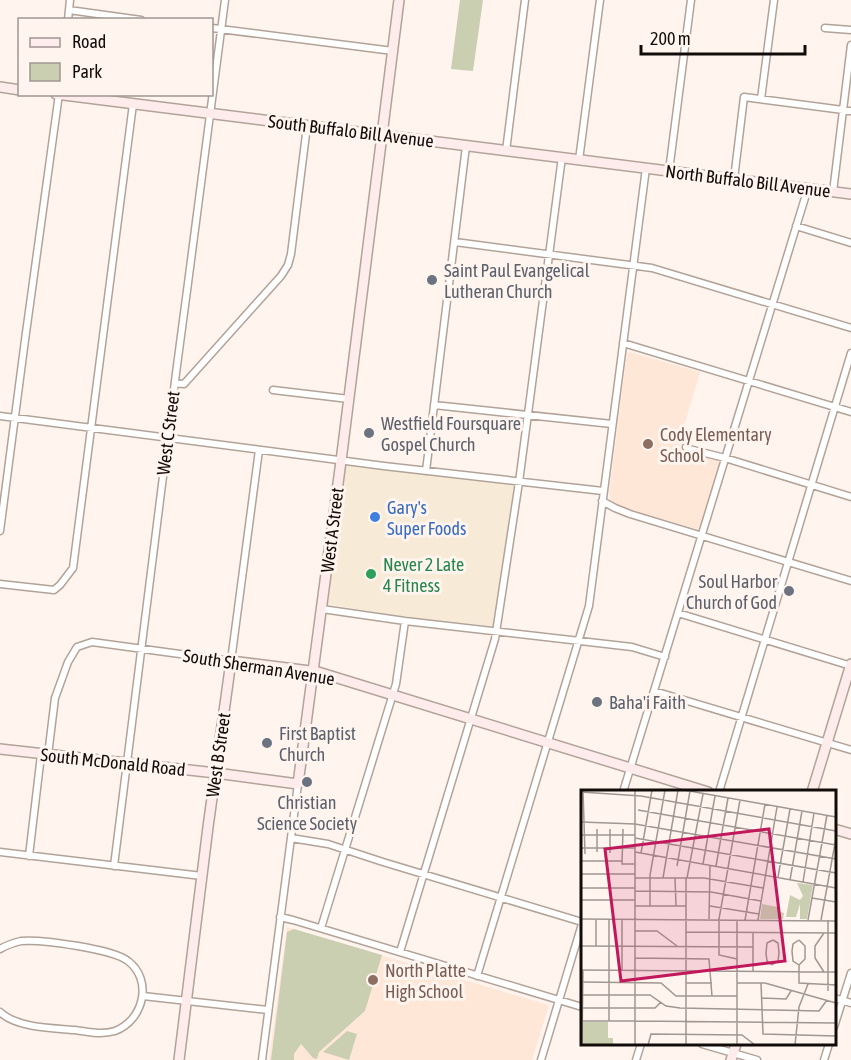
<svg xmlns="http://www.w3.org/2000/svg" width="851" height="1060" font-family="'Asap Condensed',sans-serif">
  <rect width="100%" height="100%" fill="#fff4ee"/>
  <path fill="#f7ebd7" d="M347,465l166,18 2,6 -9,70 -12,66 -3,1 -98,-11 -66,-11 18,-136z"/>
  <path fill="#ffe7d8" d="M630,352l70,20 -20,68v8l4,3 36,10 -21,69 -86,-26 -3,-4 -1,-7 18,-140z
    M287,927l262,78 -17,55h-263z"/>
  <path fill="#cbcfb2" d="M460,0h23l-10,71 -22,-2z
    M294,929l88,26 -17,56 -46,41 -2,7 -4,-1 -12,-14 -7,10v6h-23l16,-128z
    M347,1031l10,3 -8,26 -26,-8z"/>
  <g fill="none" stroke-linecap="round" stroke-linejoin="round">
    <g stroke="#b2a399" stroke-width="9">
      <path id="street" d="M69,10l72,10
        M68,20l2,-20
        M212,28l181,23
        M825,28l26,2
        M761,99l13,-99
        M506,151l19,-151
        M579,160l21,-160
        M669,171l22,-171
        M734,179l10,-82 107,14
        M833,192l18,-147
        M796,226l55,17
        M455,242l197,26 199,60
        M623,343l228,69
        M175,383l9,1 97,-108 7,-11 3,-11 16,-128
        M273,390l76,9
        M434,405l178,19
        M0,416l384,50 219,25
        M686,447l3,2 36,9 126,39
        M426,471l40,-325
        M602,501l13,7 15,6 221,67
        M0,531l25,-191 34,-246
        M0,584l54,6 6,-5 13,-17 60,-464
        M322,609l83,12 227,26 33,10
        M678,613l173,53
        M654,691l197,59
        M48,755l7,-57 13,-36 9,-15 15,-5 139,19 28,-211
        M623,792l185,-604
        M719,792l132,-439
        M291,838l37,6 55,18 199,60
        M0,852l202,24
        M29,856l12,-101
        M114,866c23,-195 48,-389 74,-583 12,-95 25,-189 37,-283
        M280,917l13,3 289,87
        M321,928l75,-244 9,-63
        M0,949c7,-4 13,-6 21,-8 20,-2 92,8 107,20 25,19 16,59 -13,70 -13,4 -27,1 -41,-1 -21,-2 -57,-2 -74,-18
        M400,952l95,-313 24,-157 43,-325
        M477,976l112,-370 57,-438
        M143,996l125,14
        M834,998l17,5
        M834,1027l17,-54
        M702,1044l55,16
        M262,1060l36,-276
        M541,1060l41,-136
        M636,1060l5,-16
        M824,1060l5,-16"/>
    </g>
    <g stroke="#b2a399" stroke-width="12">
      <path id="secondary" d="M0,87l20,3
        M56,94l795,100
        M0,749l216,24 82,11 43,-323 58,-461
        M812,792l39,-128
        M834,829l17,5
        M179,1060l29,-233 23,-166 87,11 390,120
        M731,1060l5,-16"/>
    </g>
    <use href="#street" stroke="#fff" stroke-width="6"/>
    <use href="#secondary" stroke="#feecec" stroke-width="9"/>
  </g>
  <g fill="#6b7280" stroke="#fff4ee" stroke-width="2">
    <circle cx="432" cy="280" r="6"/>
    <circle cx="369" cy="433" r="6"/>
    <circle cx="789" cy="591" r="6"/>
    <circle cx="597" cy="702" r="6"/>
    <circle cx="267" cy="743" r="6"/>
    <circle cx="307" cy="782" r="6"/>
  </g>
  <g fill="#8d6e63" stroke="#fff4ee" stroke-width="2">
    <circle cx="648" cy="444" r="6"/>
    <circle cx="373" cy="980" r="6"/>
  </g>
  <circle fill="#3f7fe0" stroke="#fff4ee" stroke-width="2" cx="375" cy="517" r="6"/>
  <circle fill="#2e9e5b" stroke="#fff4ee" stroke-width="2" cx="371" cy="574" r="6"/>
  <g text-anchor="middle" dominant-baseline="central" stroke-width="6" stroke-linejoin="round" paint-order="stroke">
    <g font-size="18" fill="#110c09" stroke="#fff4ee">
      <text transform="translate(351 131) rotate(7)">South Buffalo Bill Avenue</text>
      <text transform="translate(748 181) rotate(7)">North Buffalo Bill Avenue</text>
      <text transform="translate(168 433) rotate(-83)">West C Street</text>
      <text transform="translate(332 530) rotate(-83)">West A Street</text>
      <text transform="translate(259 667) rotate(9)">South Sherman Avenue</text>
      <text transform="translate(218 755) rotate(-82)">West B Street</text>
      <text transform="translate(113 762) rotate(6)">South McDonald Road</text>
    </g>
    <g font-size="18" fill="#5b616d" stroke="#fff4ee" text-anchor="start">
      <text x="444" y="270">Saint Paul Evangelical<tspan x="444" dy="21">Lutheran Church</tspan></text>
      <text x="381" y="423">Westfield Foursquare<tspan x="381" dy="21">Gospel Church</tspan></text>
      <text x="777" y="581" text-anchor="end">Soul Harbor<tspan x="777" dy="21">Church of God</tspan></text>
      <text x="609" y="702">Baha'i Faith</text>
      <text x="279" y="733">First Baptist<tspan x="279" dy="21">Church</tspan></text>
      <text x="307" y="802" text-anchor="middle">Christian<tspan x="307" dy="21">Science Society</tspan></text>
    </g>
    <g font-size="18" fill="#785e54" stroke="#fff4ee" text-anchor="start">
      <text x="660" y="434">Cody Elementary<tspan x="660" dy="21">School</tspan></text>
      <text x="385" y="970">North Platte<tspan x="385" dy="21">High School</tspan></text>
    </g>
    <g font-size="18" fill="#366cbe" stroke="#fff4ee" text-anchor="start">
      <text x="387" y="507">Gary's<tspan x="387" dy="21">Super Foods</tspan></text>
    </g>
    <g font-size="18" fill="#27864d" stroke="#fff4ee" text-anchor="start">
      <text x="383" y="564">Never 2 Late<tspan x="383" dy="21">4 Fitness</tspan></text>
    </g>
  </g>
  <g transform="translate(581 790)">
    <rect width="255" height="255" fill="#fff4ee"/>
    <path d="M216,93l16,2 -6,34h-7v-15l-4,13h-10l4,-22 10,5 3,-4zM181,114l16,3v4l6,2 -1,6h-23zM2,232h25v16h5v6h-30z" fill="#cbcfb2"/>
    <path fill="none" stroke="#a09792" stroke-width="1.5" d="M103,0l152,27M2,1l2,63M0,2l60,4 195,35M57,20l198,35M0,32l54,2M54,34l201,35M16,39v23M29,39v24M42,39l-1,35h13M0,45h54M54,48l201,35M0,58h54M54,62l201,36M60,63l11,-63M0,71h41M122,74l12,-68M96,76l13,-75M135,76l12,-68M0,84h54M197,87l12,-68M54,88h69l59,10M82,88l15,-88M94,88l1,28M105,88v167M106,88l16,-84M209,90l12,-69M222,92l11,-69M0,98h54M54,101l76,1 50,9M231,108l24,4M0,110h54M54,116h51M69,116v-31l15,-85M129,116l49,8M0,129l255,2M128,129l1,-53M164,130l20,-116M177,130l19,-113M227,130l19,-105M240,130l15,-82M247,130v71M54,141h22l20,15M105,142l150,1M172,143v38M243,143l-9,13v12l9,14M218,150l-6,4 -1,7 1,10 6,4M218,150l6,6v13l-6,6M0,156l172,1M15,156v-27M54,168l74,1 3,37M156,169l-18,-4v-36l21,-119M191,175l6,-4 1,-8 -1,-10 -5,-3M191,175l-5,-4 -1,-8 1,-10 6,-3M218,175v18l37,2M0,180l255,2M41,180v-51M0,192l80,1 15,13h61M105,193h26M156,193h28l71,20M180,193l2,51 73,2M0,205h69l16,11 14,2 139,3 8,-11M180,208l25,1 5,-8M0,218h74l6,-6M0,231h54M28,231v-102M54,231l201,2M1,255l1,-75M54,255v-255M67,255l3,-11 91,1 13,10M156,255v-125M214,255l4,-38 9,-23"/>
    <path fill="#c2185b" fill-opacity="0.15" stroke="#c2185b" stroke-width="3" d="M188,39l16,132 -164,20 -16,-132z"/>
    <rect width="255" height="255" fill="none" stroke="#110c09" stroke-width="3"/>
  </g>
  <rect x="18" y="18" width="195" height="78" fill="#fff4ee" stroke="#a09792" stroke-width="1.5"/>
  <rect x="30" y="38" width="30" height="9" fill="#feecec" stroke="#a09792" stroke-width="1.5"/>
  <text x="72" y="48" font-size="18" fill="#110c09">Road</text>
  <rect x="30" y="63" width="30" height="18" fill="#cbcfb2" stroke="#a09792" stroke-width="1.5"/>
  <text x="72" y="78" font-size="18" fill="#110c09">Park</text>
  <path d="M641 45v9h164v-9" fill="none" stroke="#110c09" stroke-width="3"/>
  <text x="650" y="45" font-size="18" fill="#110c09" stroke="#fff4ee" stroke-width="4.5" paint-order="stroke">200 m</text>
</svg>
